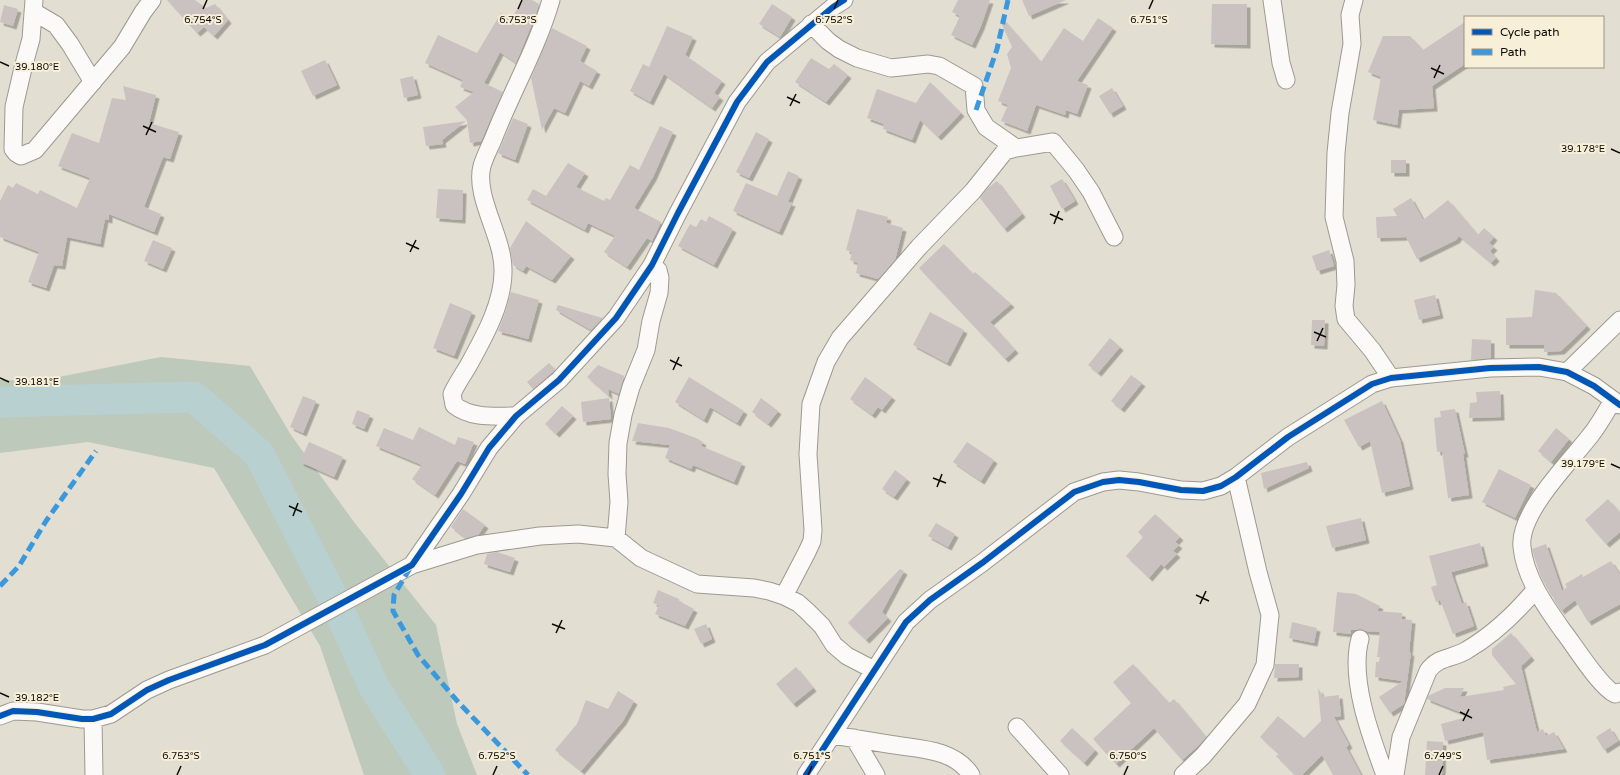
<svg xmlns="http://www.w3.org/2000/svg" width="1620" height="775" font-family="'Varela Round',sans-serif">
  <defs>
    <filter id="shadow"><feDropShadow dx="3.5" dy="3.5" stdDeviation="0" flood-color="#0004"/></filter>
  </defs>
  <rect width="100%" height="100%" fill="#e3ded2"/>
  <path fill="#bdc9ba" d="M161,357l89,9 41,69 63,87 82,103 21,99 20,51h-113l-44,-129 -106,-178 -126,-26 -88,11v-73l38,1z"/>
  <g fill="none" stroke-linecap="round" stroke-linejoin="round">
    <path stroke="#b8d0cf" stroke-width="31" d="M0,402l194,-5 65,57 78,152 37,81 56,88"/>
  </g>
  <path fill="#c9c2c0" filter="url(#shadow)" d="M167,0h28l11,8 9,-4 13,16 -14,16 -10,-9 -7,6z
    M523,0h9l7,4 -3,10 -20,49 -16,-11 -16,31 19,9 -22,49 -11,2 -3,-23 -12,-13 19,-15 -14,-5 3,-7 -38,-17 13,-28 39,18 24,-40 10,6z
    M958,0h32l-9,26 -9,19 -21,-10 9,-19 -8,-4z
    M1022,0h44l-37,16z
    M772,4l20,13 -12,20 -21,-13z
    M1212,4h35v41l-36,-1z
    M4,5l14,4 -5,17 -13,-4z
    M1098,18l15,10 -36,53 11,4 -11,29 -11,-4 -1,5 -29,-10 -9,26 -26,-10 7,-16 -10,-4 13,-33 -4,-14 5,-7 -12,-27 3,-1 38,43 23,-34 19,13z
    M1465,22v42l-33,22 2,22 -35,2 -2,15 -24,-5 8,-43 -13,-5 15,-36h27l13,14z
    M667,26l26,11 -8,18 37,26 -8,12 6,4 -8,11 -48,-34 -14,28 -20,-11 13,-27 6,3z
    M552,28l35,18 -7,15 17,10 -8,15 -9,-5 -15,32 -11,-5 -12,22 -11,-52z
    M811,58l18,11 5,-5 14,11 -22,27 -31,-20z
    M325,60l12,25 -24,11 -12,-25z
    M413,76l5,19 -14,3 -4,-19z
    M930,82l31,31 -23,24 -18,-17 -8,20 -29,-11 1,-5 -17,-6 10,-29 39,14z
    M123,86l33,9 -7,28 30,9 -9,27 -7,-2 -19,50 17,7 -7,18 -45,-18v6l-4,-1 -5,25 -33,-7 -5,29 -8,-1 -8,23 -18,-6 11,-30 -39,-15v-36l8,-16 5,3 3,-5 22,11 2,-4 37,18 13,-30 -32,-12 14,-33 27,10 13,-45 14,2z
    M1112,88l11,18 -13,8 -11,-18z
    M513,118l15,6 -13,36 -17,-7z
    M466,121l-24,19 1,4 -17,2 -3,-19z
    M660,126l13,6 -20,45 -19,31 27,14 -9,19 -5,-3 -20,29 -23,-15 11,-16 -27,-13 -3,7 -58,-30 6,-11 13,7 22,-33 17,10 -9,14 28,14 2,-3 4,2 20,-35 9,5z
    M756,132l13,7 -20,39 -13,-6z
    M1391,160h15v13h-15z
    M788,171l11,5 -11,26 4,1 -13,29 -46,-21 13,-28 31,13z
    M1062,179l13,22 -13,8 -12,-23z
    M997,181l25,33 -18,15 -24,-31 8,-10z
    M438,189l25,1 -1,30 -26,-2z
    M1411,198l12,22 25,-20 30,35 6,-7 10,9 -5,6 5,4 -4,4 6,7 -5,5 -32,-27 -3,4 -39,19 -11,-22 -29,1 -1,-21 21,-1 -4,-7z
    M857,209l31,8 -2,6 17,5 -8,32 -17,19 -22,-6 2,-10 -8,-3 2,-8 -6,-2z
    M709,216l24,13 -19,36 -36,-19 12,-22 6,3 5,-8 5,3z
    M526,221l45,35 -19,24 -26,-14 -3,5 -10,-6 -3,-17z
    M153,240l19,8 -9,21 -19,-8z
    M944,244l29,30 2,-2 36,32 -21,18 25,28 -10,9 -86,-91z
    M1329,250l5,16 -17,5 -5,-15z
    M1535,290l21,3 31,33 -26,25 -17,1v-7h-38v-27l26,-1z
    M511,292l28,8 -11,39 -30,-8 8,-21z
    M1435,295l5,20 -21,5 -5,-20z
    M450,303l22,9 -18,44 -21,-8z
    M558,305l41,12 4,1 -12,12 -35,-20z
    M930,312l34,18 -17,33 -34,-18z
    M1312,320h13l-1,26 -13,-1z
    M1110,338l10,9 -22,26 -10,-8z
    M1472,339l19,1v18l-20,2z
    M549,363l6,7 -22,19 -6,-7z
    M598,365l26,11 -5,18 -11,-5 1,7 -22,-19z
    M1131,375l11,8 -21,26 -10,-8z
    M689,377l55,34 -7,12 -27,-16 -6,13 -29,-18z
    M865,377l27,20 -10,13 -4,-3 -6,8 -22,-16z
    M1500,391l1,26 -32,1 1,-15 7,-1 -1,-10z
    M303,396l13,5 -13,32 -13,-6z
    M609,398l2,21 -28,3 -2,-20z
    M761,398l17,13 -10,13 -16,-12z
    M1382,401l18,39 10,46 -28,7 -12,-52 -11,6 -15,-27z
    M562,406l11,10 -17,18 -11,-10z
    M1455,409l10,45h-2l6,41 -21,3 -6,-47 -5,1 -3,-34 7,-1 -1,-6z
    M357,410l13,5 -6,14 -12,-5z
    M638,423l31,5 27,10 7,4 -2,4 41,17 -8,19 -41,-17 -2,4 -26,-11 5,-13 -38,-4z
    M419,427l36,18 3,-8 16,5 -9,22 -8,-3 -22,34 -23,-16 10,-14 -46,-19 8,-18 29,12z
    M1556,428l13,11 -18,23 -13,-11z
    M309,442l34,15 -9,20 -34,-15z
    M967,442l27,18 -13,21 -28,-19z
    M1307,462l2,6 -45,21 -3,-16z
    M1499,469l32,16 -16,33 -33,-16z
    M895,470l12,9 -13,18 -12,-8z
    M1608,499l12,14v19l-14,12 -21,-24z
    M463,509l22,16 -7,10 -12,3 -15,-11z
    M1155,514l25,23 -5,5 4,3 -6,6 4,3 -13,13 -3,-3 -12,14 -23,-22 17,-19 -5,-5z
    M1361,518l5,22 -34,8 -6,-22z
    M936,523l19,11 -7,13 -20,-11z
    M1480,543l5,20 -33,9v3l10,29 4,-2 8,24 -21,8 -13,-34 -4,2 -5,-15 6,-2 -8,-29z
    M1546,544l16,47 5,-4 -2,-3 17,-10 1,3 28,-16 9,14v29l-32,18 -13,-22 -14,11 -8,-13 5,-4 -6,3 -11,-20 -7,-21 -2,-7z
    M497,552l18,6 -5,14 -26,-8 3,-10z
    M900,569l4,2 -22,41 6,6 -22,22 -18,-17z
    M658,590l21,9v2l15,8 -9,17 -30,-12 4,-9 -6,-2z
    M1337,592l19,2 24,12 -3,5 25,2v6l10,1 -3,33 2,-1 -7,52 -14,9 -11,-16 24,-16 -28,-4 1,-15h3l1,-5h-3l3,-25 -14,-1 -5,-2 -10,1v4l-18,-2z
    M1292,622l25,6 -3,15 -25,-5z
    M706,624l6,15 -11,5 -7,-15z
    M1511,633l20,24 -10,9 16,66 6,-3 3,7 8,-4 10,17 -77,11 -4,-28 -38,9 -4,-17 29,-8 -43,-17 1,-3 17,-8h19l-4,9 44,-7 -1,-3 13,-3 -24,-29v-6z
    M1133,664l36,39 5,-4 32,38 -8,9 -16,14 -28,-32 -38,36 -23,-25 38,-36 -18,-21z
    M1275,664h24v13l-25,1z
    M796,667l17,21 -20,16 -17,-20z
    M1318,688l5,9 16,-2 2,21 -7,1 15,28 -3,2 15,28h-28l-11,-20 -20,20h-7l-19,-19 3,-2 -19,-17 18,-21 26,22 17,-17z
    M618,691l16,10 -11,20 -42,50 -26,-21 22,-26 9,-24 22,9z
    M1072,728l23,22 -11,13 -24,-22z
    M1610,728l8,13 -14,9 -8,-13z
    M1427,741l16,1 -1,33h-17z"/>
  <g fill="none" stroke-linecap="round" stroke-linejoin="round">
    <g stroke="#9d9990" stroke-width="19">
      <path id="minor" d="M34,0l-3,39 -8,29 -9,39 -1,42 3,4 5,3 14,-6 87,-103 21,-35 9,-12
        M1272,0l9,63 5,17
        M1354,0l-4,15 2,29 -12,69 -4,40 -2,64 11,44 1,24 -2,21 2,13 26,31 19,28
        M34,12l22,13 14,19 23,38
        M811,24l17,17 11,8 18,9 34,10 37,-4 11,2 35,20 2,24 10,17 30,21 37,-6 23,28 15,22 23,45
        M1567,372l53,-52
        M1613,400c-7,12 -14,25 -23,36 -20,26 -72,77 -68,111 3,31 24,60 41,84 12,15 36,55 52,63l5,-2
        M516,416c-21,0 -44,3 -62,-11l-2,-11c4,-9 10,-18 15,-26 16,-29 37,-65 36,-99 0,-32 -29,-73 -21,-103 3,-10 8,-19 12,-29 18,-46 43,-89 57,-137
        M616,538l3,-36 -2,-28 1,-31 5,-28 8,-28 15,-37 5,-29 8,-28 1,-15 -2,-8 -6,-5
        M412,565l65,-20 63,-9 38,-2 38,4 25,20 56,26 57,4 15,3 15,5 14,7 9,8 15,15 12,19 13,11 27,14
        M784,596l23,-44 5,-11 1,-11 -5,-76 3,-50 15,-42 14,-24 79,-91 54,-56 32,-40 11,-3
        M1360,639c-11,40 11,98 25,136
        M0,716l13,-5 24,1 45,7h11l18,-5 36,-24 22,-10 96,-35 147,-80 49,-71 28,-46 27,-32 43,-36 57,-62 36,-53 26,-52 59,-111 30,-40 66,-55 11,-7
        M93,719l1,56
        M1017,727l43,48
        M833,735c18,3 36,6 55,9 28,5 66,4 83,31
        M854,738l22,37
        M806,775l100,-153 24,-22 52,-37 92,-71 29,-10 16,-2 20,2 42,8 22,1 18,-5 15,-9 52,-40 84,-53 19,-6 99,-10 49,-1 28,5 27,14 26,19
        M1183,775l20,-19 44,-52 18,-39 5,-50 -12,-43 -22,-95
        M1395,775l6,-38 27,-66c10,-15 25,-12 39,-21 27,-16 49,-37 69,-61"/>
    </g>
    <use href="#minor" stroke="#fbfaf8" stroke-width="17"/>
    <path stroke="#3a99dd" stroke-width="5" stroke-dasharray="10 5" stroke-linecap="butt" d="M976,110l21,-61 11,-49
      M410,568l-16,27 -1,16 25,44 41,48 69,72
      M0,586l19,-20 27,-45 50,-70"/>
    <g stroke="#f8efd8" stroke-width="8">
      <path id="cycleway" d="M0,716l13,-5 24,1 45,7h11l18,-5 36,-24 22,-10 96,-35 147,-80 49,-71 28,-46 27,-32 43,-36 57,-62 36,-53 26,-52 59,-111 30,-40 66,-55 11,-7
        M806,775l100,-153 24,-22 52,-37 92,-71 29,-10 16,-2 20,2 42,8 22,1 18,-5 15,-9 52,-40 84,-53 19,-6 99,-10 49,-1 28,5 27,14 26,19"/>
    </g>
    <use href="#cycleway" stroke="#0057b8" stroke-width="6"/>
  </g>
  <path fill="none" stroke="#0e0b05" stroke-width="1.5" d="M203,9l4,-9M518,9l4,-9M834,9l4,-9M1149,9l4,-9M0,62l9,4M1431,68l13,6M1434,78l6,-13M787,97l13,6M790,106l6,-12M143,126l13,6M146,135l6,-13M1611,149l9,4M1050,214l13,6M1054,224l5,-13M406,243l13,6M410,252l6,-12M1314,332l12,5M1317,341l6,-13M670,360l12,6M673,370l6,-13M0,378l9,4M1611,464l9,4M933,478l13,5M937,487l5,-13M289,506l13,6M293,516l5,-13M1196,595l13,6M1200,604l6,-13M552,624l13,5M556,633l6,-13M0,693l9,4M1460,712l12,6M1463,721l6,-12M177,775l4,-9M493,775l4,-9M808,775l4,-9M1124,775l4,-9M1439,775l4,-9"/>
  <g font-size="10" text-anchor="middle" fill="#0e0b05" stroke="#f8efd8" stroke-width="4" stroke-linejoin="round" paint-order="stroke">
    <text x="203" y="23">6.754°S</text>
    <text x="1149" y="23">6.751°S</text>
    <text x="518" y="23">6.753°S</text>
    <text x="834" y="23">6.752°S</text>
    <text x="37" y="70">39.180°E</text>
    <text x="1583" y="152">39.178°E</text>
    <text x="37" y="385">39.181°E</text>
    <text x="1583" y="467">39.179°E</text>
    <text x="37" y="701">39.182°E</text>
    <text x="181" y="759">6.753°S</text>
    <text x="497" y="759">6.752°S</text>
    <text x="812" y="759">6.751°S</text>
    <text x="1128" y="759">6.750°S</text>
    <text x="1443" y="759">6.749°S</text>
  </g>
  <rect x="1464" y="16" width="140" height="52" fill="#f8efd8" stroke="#9a9484"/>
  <rect x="1472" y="29" width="20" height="6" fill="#0057b8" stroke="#9a9484"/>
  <text x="1500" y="36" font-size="12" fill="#0e0b05">Cycle path</text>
  <rect x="1472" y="49" width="20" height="6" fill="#3a99dd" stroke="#9a9484"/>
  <text x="1500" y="56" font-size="12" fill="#0e0b05">Path</text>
</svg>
